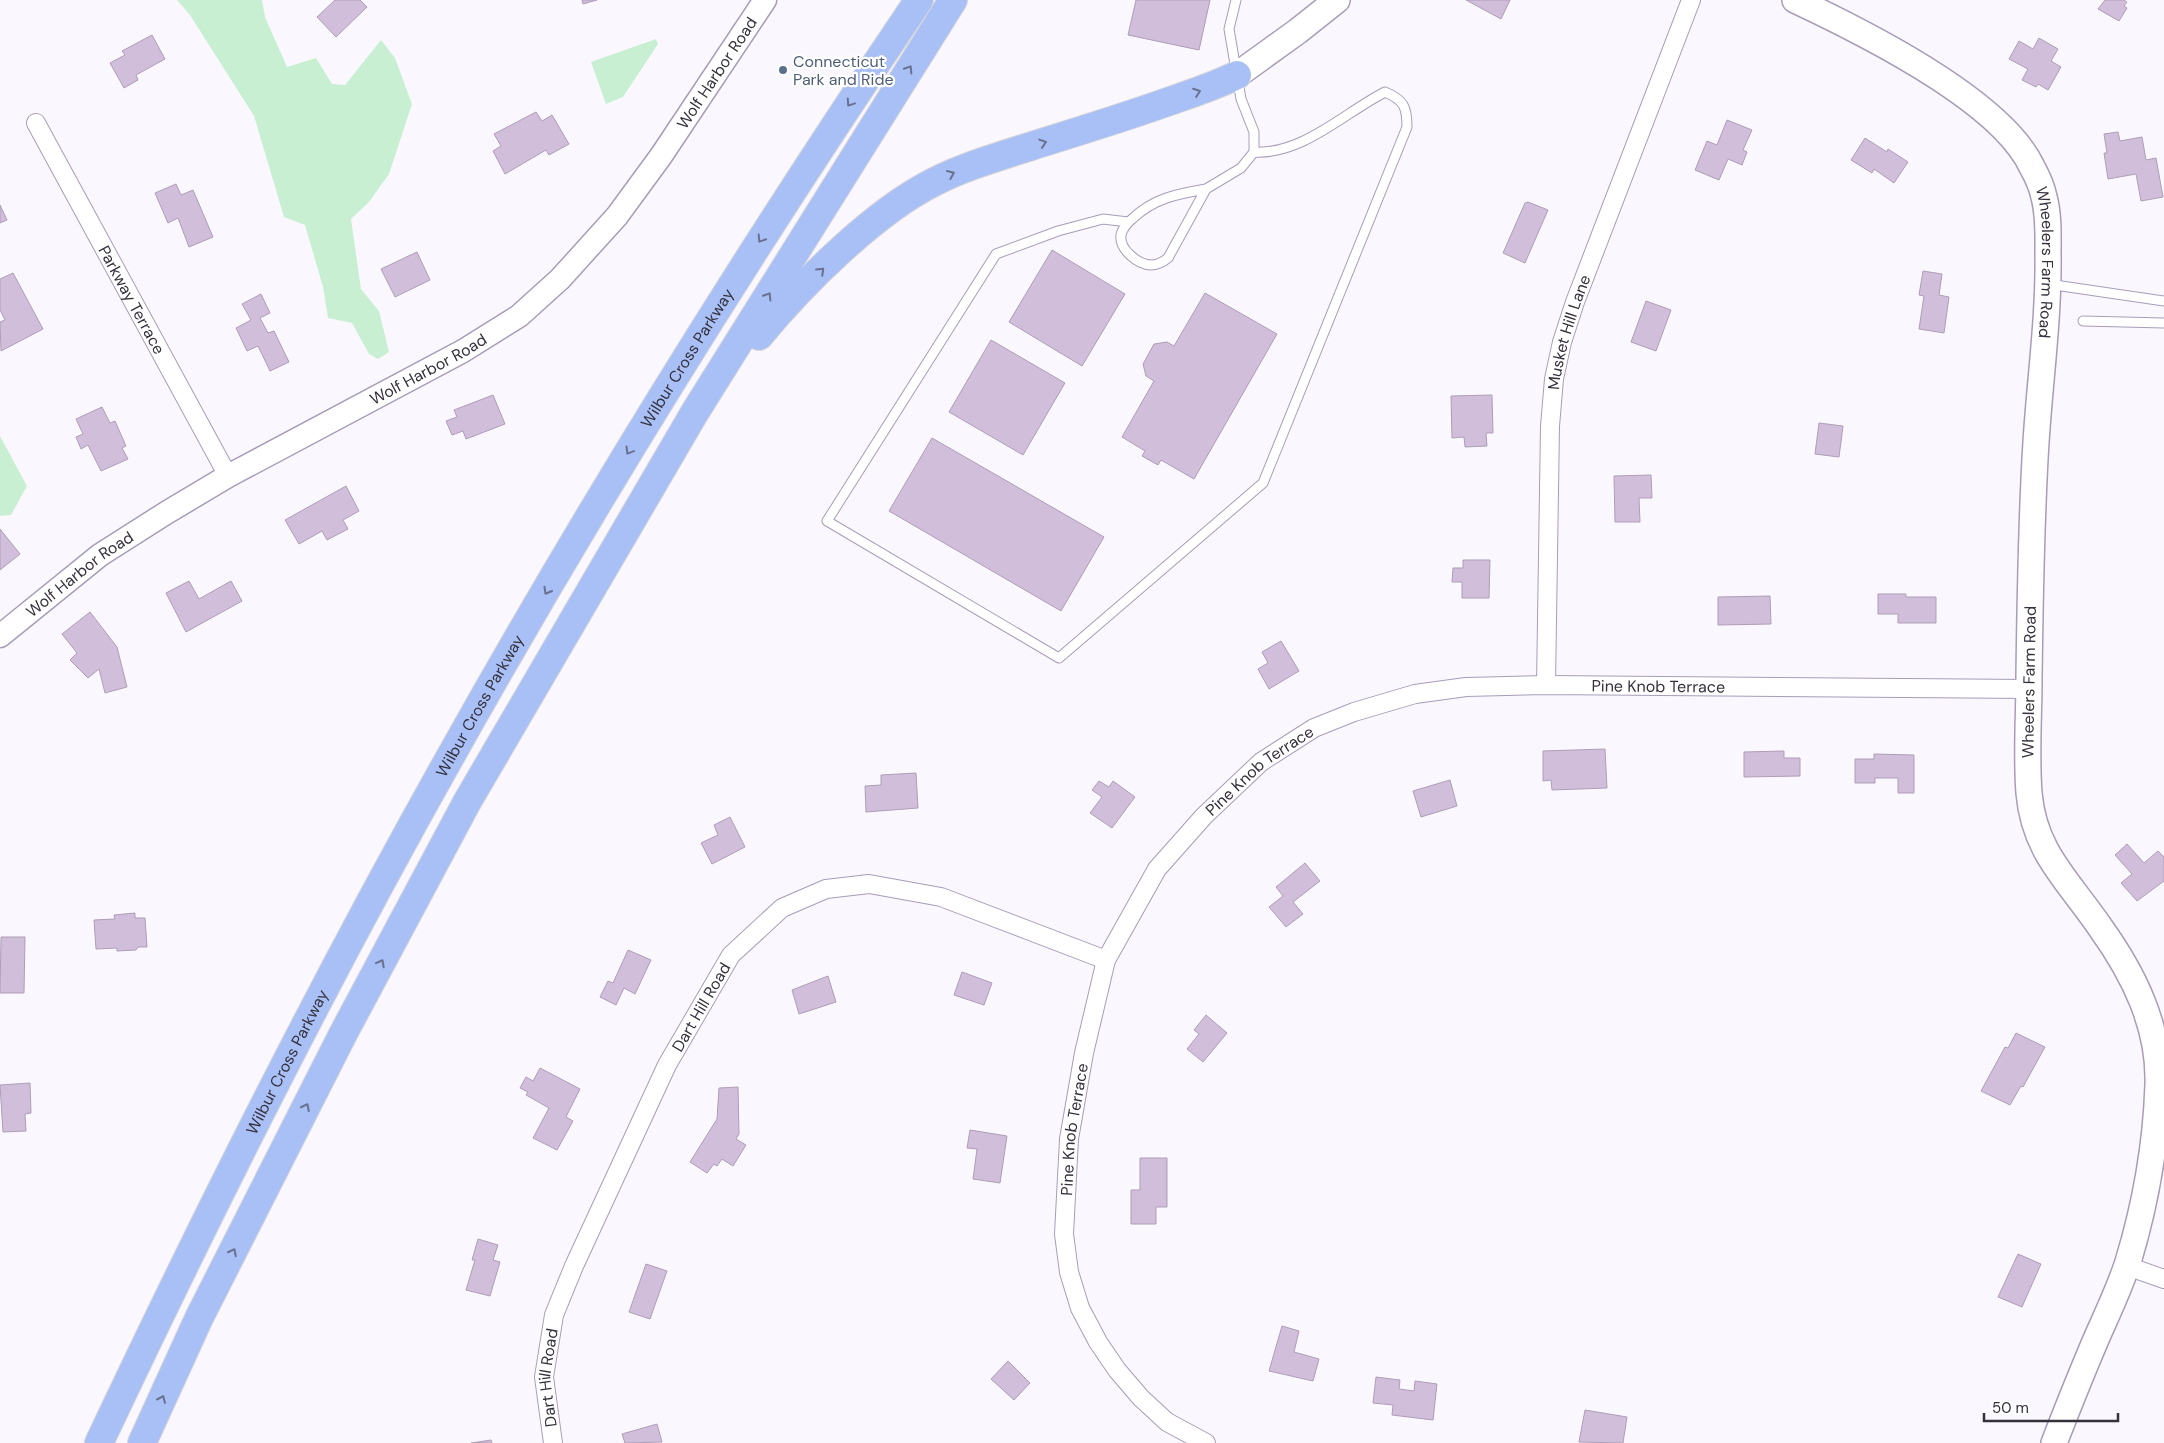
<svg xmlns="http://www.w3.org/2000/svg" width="2164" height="1443" font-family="'DM Sans',sans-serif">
  <rect width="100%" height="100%" fill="#faf8fe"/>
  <path fill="#c8efd2" d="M177,0h85l3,17 22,50 29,-9 16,26 13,1 36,-45 14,18 17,46 -23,70 -20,28 -18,17 10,70 18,22 10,41 -11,7 -9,-5 -17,-31 -24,-5 -5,-31 -18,-62 -21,-8 -30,-101 -64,-101z
    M656,39l2,5 -35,53 -17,7 -15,-42z
    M0,436l27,50 -16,29 -11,1z"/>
  <path fill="#d0beda" stroke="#ae9db8" d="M335,0h25l7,7 -31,30 -19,-20z
    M582,0h15l-14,4z
    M1136,0h74l-11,50 -71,-15z
    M1466,0h44l-9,19z
    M2105,0h19l3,2 -3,4 3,2 -8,13 -21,-12z
    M152,35l13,24 -29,16 2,5 -14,8 -14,-25 15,-8 -3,-4z
    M2039,38l19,11 -7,12 10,6 -13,23 -10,-6 -2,3 -14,-7 6,-11 -19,-10 10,-18 14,8z
    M536,112l6,9 10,-6 17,29 -20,11 -3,-5 -41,24 -12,-23 8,-5 -7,-12z
    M1727,120l25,10 -9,20 4,2 -5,13 -14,-6 -9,21 -24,-10 12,-29 10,4z
    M2118,132l2,9 22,-4 4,23 10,-2 7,39 -22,4 -5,-27 -28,5 -4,-26h3l-3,-19z
    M1865,138l22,14 1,-3 20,13 -14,21 -20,-14 -2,4 -21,-13z
    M176,184l5,11 12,-5 20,47 -24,10 -11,-29 -10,5 -13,-30z
    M1528,202l20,8 -23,53 -22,-10 22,-50z
    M0,205l7,15 -7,3z
    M1052,250l73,44 -43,72 -73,-44z
    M417,252l13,28 -35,17 -14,-28z
    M1923,271l19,3 -3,21 10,2 -5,36 -25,-4 5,-33 -5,-1z
    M13,273l30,56 -42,22 -1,-29 5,-2 -5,-10v-31z
    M1205,293l72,41 -83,145 -33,-19 -3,5 -16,-9 3,-5 -23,-14 32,-56 -8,-5 -3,-12 11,-20 13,-2 7,4z
    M261,294l9,19 -10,5 8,15 6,-2 15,31 -19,9 -12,-25 -11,5 -11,-23 15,-8 -9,-16z
    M1646,301l25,9 -15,41 -25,-9z
    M991,340l74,43 -42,72 -74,-43z
    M493,395l12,29 -39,15 -3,-8 -11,4 -6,-14 11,-4 -3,-7z
    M1492,395l1,38h-7l1,13 -22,1 -1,-10 -12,1 -1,-42z
    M102,407l8,16 5,-2 11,25 -4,2 6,11 -27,12 -13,-26 -7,4 -5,-12 7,-3 -7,-15z
    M1819,423l24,3 -4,31 -24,-3z
    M932,438l172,99 -43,74 -172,-100z
    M1651,475l1,23h-13l1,24h-25l-1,-46z
    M346,486l13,25 -16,9 5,9 -21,11 -5,-9 -23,13 -14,-24z
    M0,529l20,25 -20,16z
    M1463,560h27l-1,38h-27v-16h-10l1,-14h10z
    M189,581l10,18 32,-18 11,20 -56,31 -20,-39z
    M1878,594h28v3h30v26h-38v-9h-20z
    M1770,596l1,28 -53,1v-28z
    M90,612l27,35 10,40 -22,6 -6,-24 -11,9 -18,-18 7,-7 -15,-19z
    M1281,641l18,30 -30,18 -11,-20 10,-6 -6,-11z
    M1605,749l2,39 -55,2 -1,-10 -8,1v-30z
    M1784,751v7h16v18l-56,1v-25z
    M1874,754l40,1v38h-16v-15h-23v5h-20v-24h19z
    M916,773l2,35 -52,4 -1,-26 16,-1v-10z
    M1450,780l7,26 -36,11 -8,-26z
    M1099,781l10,6 4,-6 22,16 -23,31 -22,-15 12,-16 -10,-7z
    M730,817l15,30 -33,17 -11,-21 17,-8 -4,-10z
    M2127,844l17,19 14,-12 6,6v24l-27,20 -16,-18 11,-9 -17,-19z
    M1305,863l15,18 -27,21 10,12 -17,13 -17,-20 14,-11 -7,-9z
    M135,913v5h10l2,29h-9l-2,3 -19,1v-3l-21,1 -2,-29 21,-1 -1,-4z
    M1,937h24l-1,56h-24z
    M628,950l23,10 -16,34 -11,-6 -8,17 -16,-8 8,-16 5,2z
    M962,972l30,11 -8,22 -30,-10z
    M828,976l8,26 -37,12 -7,-24z
    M1206,1015l21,18 -24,29 -16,-13 12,-15 -5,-4z
    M2016,1033l29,14 -22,40 -2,-1 -11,19 -29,-14 24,-44 3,1z
    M540,1068l40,21 -14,28 7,4 -16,29 -24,-12 16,-30 -23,-13 2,-3 -8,-4 6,-11 7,4z
    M30,1083l1,30 -6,1 1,17 -23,1 -3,-47z
    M738,1087l1,47 -3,5 10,6 -13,21 -11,-7 -5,7 -3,-2 -7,9 -17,-11 27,-43 2,-31z
    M970,1130l37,6 -7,47 -27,-4 4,-30 -10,-1z
    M1140,1158h27v49h-11v17h-25v-34h9z
    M478,1239l20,6 -5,15 7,2 -10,34 -24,-6 9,-30h-3z
    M2018,1254l23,10 -19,43 -24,-10z
    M646,1264l21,7 -17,48 -21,-7z
    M1282,1326l17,5 -5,21 25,7 -6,22 -44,-10z
    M1008,1361l22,22 -16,17 -23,-21z
    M1376,1377l24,3 -1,9 15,2 1,-10 22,3 -4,36 -41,-5 1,-10 -20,-2z
    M1585,1410l42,7 -4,26 -44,-1z
    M657,1424l5,18 -37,1 -3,-9z
    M491,1440l1,3h-21z"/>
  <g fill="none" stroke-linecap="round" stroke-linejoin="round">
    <g stroke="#a89cb9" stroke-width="11">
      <path id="service" d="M1206,189c-29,5 -52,9 -74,30 -4,3 -10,10 -11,16 -2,14 16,29 30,30 7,0 12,-3 17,-7l38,-69 35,-21 13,-16v-20l-13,-33 -12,-70 7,-29
        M1128,222l-25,-3 -45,12 -62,23 -169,267 232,137 204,-175 144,-356c0,-20 -3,-27 -22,-35 -41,21 -83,63 -131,60
        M2048,284l116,17
        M2083,321l81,2"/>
    </g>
    <g stroke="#a89cb9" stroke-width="20">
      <g id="minor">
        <path id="s1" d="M36,123l192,353"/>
        <path id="s2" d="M1546,685l4,-259 4,-47 8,-37 13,-40 116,-302"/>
        <path d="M2127,1266l37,13"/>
        <path id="s3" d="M553,1443l-9,-66 10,-62 20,-49 93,-201 64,-110 51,-47 44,-19 43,-5 72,13 165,63"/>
        <path id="s4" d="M1206,1443l-39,-21 -26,-24 -24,-28 -19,-28 -18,-34 -11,-36 -5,-38 5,-95 15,-86 22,-93 51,-91 47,-53 57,-54 53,-34 40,-16 61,-18 51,-7 80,-2 483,4"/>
      </g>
    </g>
    <g stroke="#a89cb9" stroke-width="25">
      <g id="tertiary">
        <path id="s5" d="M0,636l100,-81 66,-42 62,-37 235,-125 56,-35 41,-37 57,-63 44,-60 104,-156"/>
      </g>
    </g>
    <g stroke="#a89cb9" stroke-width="28">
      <g id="secondary">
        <path id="s6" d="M1795,0c66,31 206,100 237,167 5,9 10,20 12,30 5,18 4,39 4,57 1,63 -8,125 -12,188 -5,79 -6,157 -7,236 0,38 -3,77 0,115 5,59 39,87 71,134 33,46 60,99 58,158 -2,58 -13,121 -30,177 -8,25 -20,50 -31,75 -15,35 -29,70 -43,106"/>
        <path d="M1237,75l61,-44 39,-31"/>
      </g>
    </g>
    <g stroke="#d7d6d8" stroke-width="30">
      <g id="motorway">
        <path d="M759,336c43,-52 115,-124 175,-154 27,-14 57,-23 85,-32 50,-16 101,-31 151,-49 23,-8 45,-15 67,-26"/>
        <path id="s7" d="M99,1443c109,-231 224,-460 350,-684 145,-259 303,-512 470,-759"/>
        <path d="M142,1443l57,-125 144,-284 124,-232 228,-390 258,-412"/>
      </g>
    </g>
    <use href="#service" stroke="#fff" stroke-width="9"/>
    <use href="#minor" stroke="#fff" stroke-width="18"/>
    <use href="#tertiary" stroke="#fff" stroke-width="22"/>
    <use href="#secondary" stroke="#fff" stroke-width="25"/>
    <use href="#motorway" stroke="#a9c0f6" stroke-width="28"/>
  </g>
  <defs><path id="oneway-chevron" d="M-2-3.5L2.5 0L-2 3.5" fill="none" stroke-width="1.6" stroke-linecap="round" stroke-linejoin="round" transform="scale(1.25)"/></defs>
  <g stroke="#697190">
    <use href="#oneway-chevron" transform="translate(909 69) rotate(-58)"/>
    <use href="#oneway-chevron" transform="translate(1197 92) rotate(-20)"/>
    <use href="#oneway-chevron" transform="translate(850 103) rotate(124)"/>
    <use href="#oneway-chevron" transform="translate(1043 143) rotate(-18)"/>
    <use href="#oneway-chevron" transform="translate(951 174) rotate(-23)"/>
    <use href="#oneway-chevron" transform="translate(761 239) rotate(123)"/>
    <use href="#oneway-chevron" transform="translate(821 271) rotate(-44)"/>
    <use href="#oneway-chevron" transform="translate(768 296) rotate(-58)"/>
    <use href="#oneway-chevron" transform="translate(629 451) rotate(121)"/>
    <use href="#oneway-chevron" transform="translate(547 591) rotate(120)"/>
    <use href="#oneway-chevron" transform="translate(381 963) rotate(-62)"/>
    <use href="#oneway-chevron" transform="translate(306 1107) rotate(-63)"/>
    <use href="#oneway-chevron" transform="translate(233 1252) rotate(-63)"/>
    <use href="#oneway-chevron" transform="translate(162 1399) rotate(-66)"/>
  </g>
  <circle fill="#5c6f8a" stroke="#fff" stroke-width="2" cx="783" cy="70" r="5"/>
  <g text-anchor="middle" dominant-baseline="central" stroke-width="4.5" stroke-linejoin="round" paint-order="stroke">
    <g font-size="16" fill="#4e5e75" stroke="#fff" text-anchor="start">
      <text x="793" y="61">Connecticut<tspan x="793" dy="18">Park and Ride</tspan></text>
    </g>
    <g font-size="16" fill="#35303c" stroke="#fff">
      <text stroke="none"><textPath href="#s5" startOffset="926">Wolf Harbor Road</textPath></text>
      <text stroke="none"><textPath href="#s6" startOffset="392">Wheelers Farm Road</textPath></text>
      <text stroke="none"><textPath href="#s1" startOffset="201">Parkway Terrace</textPath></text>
      <text stroke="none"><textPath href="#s2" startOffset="355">Musket Hill Lane</textPath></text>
      <text stroke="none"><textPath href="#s7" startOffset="1235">Wilbur Cross Parkway</textPath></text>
      <text stroke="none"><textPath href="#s5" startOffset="506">Wolf Harbor Road</textPath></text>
      <text stroke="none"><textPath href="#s5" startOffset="101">Wolf Harbor Road</textPath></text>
      <text transform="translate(2029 682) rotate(-89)">Wheelers Farm Road</text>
      <text stroke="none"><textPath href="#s4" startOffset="1210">Pine Knob Terrace</textPath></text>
      <text stroke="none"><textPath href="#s7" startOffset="830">Wilbur Cross Parkway</textPath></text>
      <text stroke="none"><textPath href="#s4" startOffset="790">Pine Knob Terrace</textPath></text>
      <text stroke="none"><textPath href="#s3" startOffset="471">Dart Hill Road</textPath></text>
      <text stroke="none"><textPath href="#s7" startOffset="425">Wilbur Cross Parkway</textPath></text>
      <text stroke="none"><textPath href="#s4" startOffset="370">Pine Knob Terrace</textPath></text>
      <text stroke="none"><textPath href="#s3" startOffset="66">Dart Hill Road</textPath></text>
    </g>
  </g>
  <path d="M1984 1413v8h134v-8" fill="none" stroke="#35303c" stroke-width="2.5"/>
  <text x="1992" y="1413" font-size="15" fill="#35303c" stroke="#ffffff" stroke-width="4" paint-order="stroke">50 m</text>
</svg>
